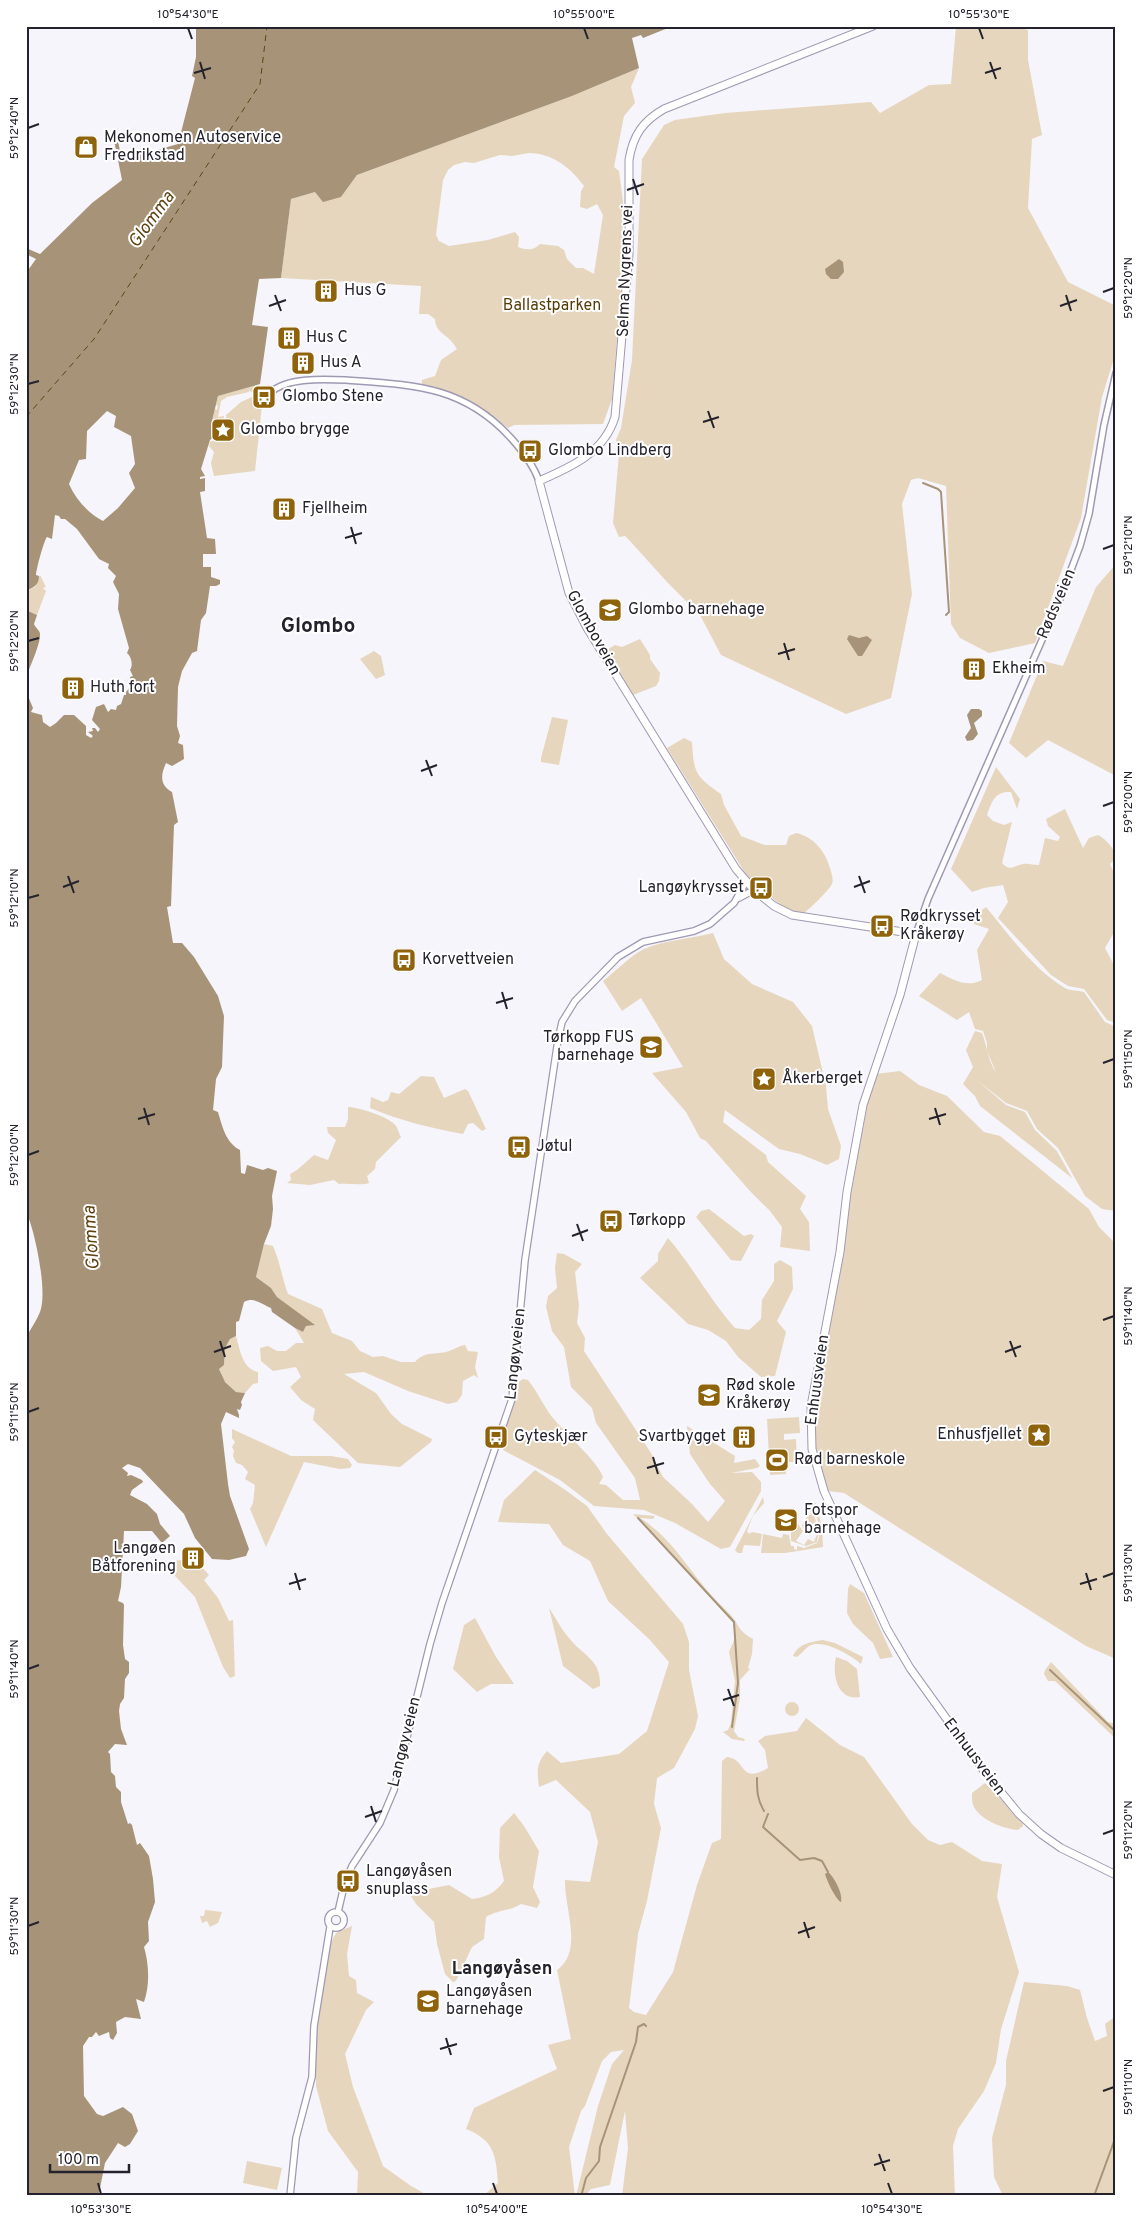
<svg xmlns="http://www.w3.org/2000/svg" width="1142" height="2222" font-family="Overpass,sans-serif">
  <rect width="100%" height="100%" fill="#f6f5fb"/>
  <path fill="#e6d6bd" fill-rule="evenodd" d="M956,26h57l15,4v30l14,75 -10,4 -4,69 40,74 48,24v46l-14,45 -21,121 -46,125 -46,10 -29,-15 -9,-14 -5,-138 -28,-8 -7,2 -9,24 10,90 -21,104 -45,16 -125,-59 -21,-40 -33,-33 -37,-41 -5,-5 -6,1 -6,-14 6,-69 -3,-14 5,-12 11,-68 10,-201 22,-34 11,-5 50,-7 146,-11 9,11 49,-28 22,-1z
    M639,68l-8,19 4,16 -11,13 -10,51 5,4 4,31 -2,90 -9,107 -9,25 -89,1 -6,3c-28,-24 -50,-36 -86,-44v-4l13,-4 6,-16 16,-11c-2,-3 -5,-8 -8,-10 -6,-6 -14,-9 -14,-20l-7,-5h-9l2,-28 -140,-8 10,-79 24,-7 26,5 16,-22 215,-79zM529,153c23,0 42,15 55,33l-3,5 -1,16 7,2 10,-5 6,11 -9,59 -11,-6h-7l-9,-9 -3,-9 -6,-4 -18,-2c-7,7 -13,6 -22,3l1,-10 -4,-5 -27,8 -39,6 -10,-5 -3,-6 1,-8 6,-47 5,-10 6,-5 11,-3 9,1 26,-8 12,1z
    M256,385l2,5 -7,2 -2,-2v2l-22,5 -6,4 -3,16 6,-1v2l-6,5 -6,-2 3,-12 2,1 1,-4 -2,-1 2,-9z
    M256,395l5,1 -1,4 2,5 -7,66 -41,5 -3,-13 3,-11 -5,-6 1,-4 14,-7h7l1,-5 -5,-3 -1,-12 15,-13z
    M1116,564v212l-68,-36 -22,18 -17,-15 34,-82 20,5 33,-79z
    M40,575l6,12 -3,1 3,3 -9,24 -11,-5v-19l9,-4z
    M640,639l10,16v4l10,14 -1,8 -3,5 -23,9 -28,-44 10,-6 7,2z
    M374,651l7,5 4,19 -9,4 -16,-20z
    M552,717l16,3 -9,45 -18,-3v-4z
    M684,738l8,4c2,31 3,34 29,52l3,11 17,31 24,9h21l3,-9 7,-3c18,4 29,18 34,35 1,4 4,11 2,16 -3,6 -24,27 -31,31l-17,-7 -37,-32 -80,-128z
    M996,767l24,32 -3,10 -6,-17c-16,-1 -19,9 -24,23l6,6 11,4 8,-3 -10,41c8,9 11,3 21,1 5,-1 11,1 16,1l6,-27 13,3 2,-4 -12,-11 -2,-7 19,-10 18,39 6,-10 9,-3c8,4 17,14 18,23l-6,6 6,14v51l-11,19 11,21v54l-9,-3 -23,-31 -16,-3 -17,-11 -53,-57 10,-16 -5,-17 -19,3 -12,4 -21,-23z
    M986,907c23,28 48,63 79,81 4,3 13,2 19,4l21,30 11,5v184l-14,-2 -17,-13 -27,-48 -21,-19 -10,-18 -21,-8 -28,-22 28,24 19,7 10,18 22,21 15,27 -92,-72 -5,-10 -12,-12 10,-17 -7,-17 9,-19 7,2c5,13 6,28 14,39l-9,-21v-8l-4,-12 -8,-2 -6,-17 -12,8 -38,-24 21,-23c14,7 27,15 42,7l-5,-30 12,-21 -15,-5 -1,-7z
    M713,933l11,26 28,25 41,18 19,24 14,60 2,23 13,37 -2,13 -12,6 -27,-11 -21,-5 -54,-39 -2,12 43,33 2,7 38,34 -6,13 9,13 1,29 -30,-4 2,-20 -12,-16 -21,-21 -43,-49 -6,-3 -14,-26 -34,-39 31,-6 -42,-69 -19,13 -19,-30c12,-9 28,-26 41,-32 21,-9 46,-10 69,-16z
    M900,1071l19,14 28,11 37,36 16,4 89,73 10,18 17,17v415l-30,-13 -242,-153 -16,-2 -10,-24 -7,-49 59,-330 6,-14z
    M421,1076l13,1 10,21 21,-9 3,2 18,38 -4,2 -9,-8 -5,1 -5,10c-32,-6 -62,-13 -93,-26l1,-11 12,5 5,-2 3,-8 8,2z
    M348,1107c10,0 42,10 48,19 2,3 3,8 5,11l-25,25 -1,7 -8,7 2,7c-9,3 -20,0 -30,1l-5,-4 -24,5 -23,-2 4,-3 -1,-6 7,-4 17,-15 14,5 8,-20 -8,-7 -1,-6h18l3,-8z
    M709,1209l35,27 7,-2 3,2 -13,25 -10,-1 -35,-43 5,-6z
    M668,1238c25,29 42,62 67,90l14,2 12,-11 1,-19 12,-19v-17l6,-4 12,7 1,22 -16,32 9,11 -11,44 -14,1 -23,-20 -12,-16 -18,-11 -20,-6 -48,-46 18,-17v-7z
    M264,1244l9,2c7,16 9,32 15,48l34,15 10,24 20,8 8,10 13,6 10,-1 18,6h14c10,-11 18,-7 31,-10 7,-2 12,-6 19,-7l3,6 10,1 -3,15 3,11 -4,-3 -11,6 -1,14 -5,7 -9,2 -40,-13 -44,-19 -20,2 32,19 15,21 11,10 30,15 -1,3 -31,25 -42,-4 -45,-43 2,-11 -14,-9 -11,-13 11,-10 -5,-10 -23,4 -12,-10 -1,-13 8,-2 9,5h9l10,-8h8l-9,-15 8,4 3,-6 8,-1 -37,-28 -6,-9 -15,-11z
    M557,1253l7,1 18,10 -7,8 4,34 -2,17 8,15 -1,13 67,102 12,24 28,26 17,19 17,-21 -15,-17 -20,-30 -3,-28 48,30 -1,7 21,-4 5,7 -3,2 -26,5 21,-1 9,10v9l-31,56 -9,2 -46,-26 -31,-13 -50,-4 -34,-26 -57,-30 4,-8 -2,-8 12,-51 6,-4 5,1c8,10 14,22 21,33 13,18 48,47 54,64l-4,7 7,1 17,15h17l-5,-22 -39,-55 -4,-15 -21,-21 -7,-40 -12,-16 -6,-24 2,-11 9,-8 -2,-20z
    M236,1336c4,13 6,33 22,36v11l-5,1 -8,9 -9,-1 -13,-12 -4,-12 5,-3 1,-17 5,-9z
    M799,1417l1,16 -16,1v6l12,-1 1,23h-12l1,12 -16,1 -3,-56z
    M232,1429l59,27h40l17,3 4,6 -2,3 -10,1 -36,-7 -38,85 -16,-38 3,-6 2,-18 -10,-6 3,-7 -6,-7 -6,-2 -3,-7 1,-5 -2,-4 3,-5 -3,-4z
    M535,1470l29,19 23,17 20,28 76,90 6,18v28l9,46 -3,13 -21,39 -17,10 -3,26 7,24 -14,73 -9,33 -9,74 5,4 12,3 27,-43 24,-87 15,-42 9,-4 1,-78 5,-4c20,2 12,28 41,11l-3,-18 -7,-9 7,-5 32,-5 9,-13 34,27 24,12 48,67 16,16 12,5 12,-3 30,19 20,3 -5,33 22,75 -18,57 -5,34 -12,28 -26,38 -5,17 2,50h-333l6,-48 -3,-37 -15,74 -19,4 -6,7h-9l22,-90 14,-42 12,-14 -13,2 -9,9 -17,45 -4,5 -12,36 6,49h-92l15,-13c-2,-28 -4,-43 -32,-54l8,-21 83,-39 -9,-24 23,-6 -14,-69c27,-19 7,-62 8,-90l25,2 8,-40 -8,-30 -34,-32 -17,7c-2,-15 -3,-24 8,-36l14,12 58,-9 28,-23 22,-69 -20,-23 -41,-38 -18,-40 -27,-16 -14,-21 -51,-2 6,-22z
    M763,1497l1,6 -11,13 -6,15 2,3 3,-2 10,2 -2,12 -16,-1 -2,8h-4l-3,-3z
    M816,1503l6,25 1,19 -38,6h-24l2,-19 19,4 1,-4 6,1 2,11h3v3l3,1v-4l7,2 13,-5c5,-9 2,-22 -3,-32l-7,-3 -2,-3z
    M810,1510l4,5 4,14 -8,1 -3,-4 -4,3 -1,-4 6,-10h3z
    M633,1514l22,2 -2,3 -13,-1c28,17 46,47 66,71 7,9 16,17 24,25 11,13 7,16 23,25l-1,15 -4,14 2,1 -10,11v18l-6,33 4,6 7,2 -1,2 -12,-2 -9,-7 5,-2 3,-7 4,-42 -6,-29 6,-14 -2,-16z
    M798,1524l5,7 -7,10 8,4 4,-6 6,3 3,-8 -5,-3 -1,3 -2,-1 3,-3 7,1 -2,11 -11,4 -15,-5v-8z
    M188,1559l3,4 8,1 10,11 -5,5 14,18 11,23 4,-1 2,56 -5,2 -7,-11 -28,-70 -20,-21 -1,-15z
    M850,1584l14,9 29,64 -13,2 -7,-16 -20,-19 -6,-11 1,-24z
    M549,1608c7,10 12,21 20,30 15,19 32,21 31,48l-7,3 -30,-23z
    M475,1618l21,39 18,27h-23l-14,8 -24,-23 11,-44z
    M823,1640l12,3 28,14 -2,7c-10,-9 -39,-26 -52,-18 -4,3 -8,8 -12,11l-4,-1c6,-13 18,-14 30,-16z
    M836,1657l11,4 10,8 3,28c-23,4 -28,-23 -24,-40z
    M1051,1662l57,60 8,2v15l-61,-58h-7l-4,-7 1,-4z
    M785 1709a7 7 0 1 1 14 0a7 7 0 1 1-14 0Z
    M985,1783l38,39v4l-5,4c-14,-1 -39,-10 -45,-25 -1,-3 -1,-8 -1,-12z
    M514,1813l10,13 15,25 -6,36 7,15 -3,6 -16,-4c-11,7 -23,6 -35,13l-2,22 -12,8 -16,34 -3,1 -8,-8 -8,-30 -3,-22 -18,-18 -7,-11 40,-8 23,14c15,-2 23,-6 32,-18l-5,-24 1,-29z
    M205,1910l17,2 -4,11 -8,4 -3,-6 -5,2 -2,-7h4z
    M352,1926l-5,28 2,22 7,4 1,13 17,9 -8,8 -21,44 8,33 30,79 28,20 18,10h-72l1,-24 -30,-41 -12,-45v-69l12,-69 8,-15z
    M1024,1982l43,4 13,4 7,28 8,23 12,-5 -2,-12 11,-8v180h-113l-9,-19 -2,-39 14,-53v-24z
    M247,2161l35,7 -5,22 -34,-7z"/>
  <path fill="#a79478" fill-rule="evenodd" d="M196,26h477l-30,12 -2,-3 -9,3 7,30 -67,28 -215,79 -16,22 -18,5 -8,-10 -24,7 -10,79 -22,1 -7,46 16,2 -8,57 -42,12 -6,25 6,2 2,8 -10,9 -9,29 4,7 -5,1v2l5,-1v13l-5,1 7,46 8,1 1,15h-13v13h8v10l9,3v4l-4,2h-6l-4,27 -5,7 -4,31 -5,2 -10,18 -4,16 -1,39 3,10 -2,7 5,2 1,14 -12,7 -6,-3c-5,11 -7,22 6,29l6,30 -4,3 -3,81 -4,1 6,36h9l12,14 24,39 6,20 -2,51 -6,12 -3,31 5,2c4,14 8,31 22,38l1,23 4,1 2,-9 16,5 5,-2 9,3 -5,25 1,13 -2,17 -7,18 -8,33 15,11 6,9 38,28 -9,1 -3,6 -8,-4 -23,-16 -1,-4c-11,-5 -17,-11 -27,-6l-5,19 -3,1v14l-6,3 -5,9 -1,17 -5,4 6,13 11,10 9,1 -4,9 1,3 -2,5 -3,-1 2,6v3l-13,-6 -5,12 7,60 2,12 19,53 -3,7 -17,4 -17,-1 -17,-21 -11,-24 -44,-46 -12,-4 -6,4 6,5 -1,3 4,-1 11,5 1,2 -11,8 -2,5 17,9 10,10 3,10 10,12 -8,7 -10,-12h-28l-3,56 -3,14 5,2 1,2 -1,40 2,14 4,3v11l-4,6 -1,19 -4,6 -1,7 2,18 6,16 -12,-1 -7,8 2,2 1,18 4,4 1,11 5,5v10l7,22 2,-1 2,2 5,20 3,-2 9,13 4,23 2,23 -7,20 1,19 -5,6c5,17 6,38 0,55l-8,-3 5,20 -16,-2 -9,5 1,11 -4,7 -3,-2 -1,-6 -10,4 -3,-4 -4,5h-3l-6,9 1,50 13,18 6,2 20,-9 9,7 6,17 -8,13 -5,3 -7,-4 -13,20 -6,30 -5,3h-68v-856l1,-4c4,-8 10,-16 13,-24 8,-20 -5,-81 -14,-101v-531l2,3v13l5,12 -2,4 11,3 1,7 7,5 6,-4 8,-8h10l12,11v9l5,3 2,-2 -5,-4 5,-1 -1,-3h3l3,4 2,-3 -8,-9 4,-13 8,-3 4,8 3,-3 5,1 1,-4 4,-2 3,-9h2v-3l4,-5v-10l3,-1 -3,-6c3,-4 2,-13 -3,-17l2,-5 -11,-39 1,-15 -6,-12 3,-6 -8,-8 1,-4 -10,-5 -22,-30 -12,-10h-4l-2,-3 -4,-1 -3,24 -5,-2c-3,3 -11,33 -11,38l3,1c0,10 -6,11 -13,15v-318l10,-14 -10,-5v-6l14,6 52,-51 30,-23 -10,-50 4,1 5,25 29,-4 28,-8 17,-66 -3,-2 4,-19zM107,411l9,5 -2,11 17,9 4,28 -6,9 6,15 -17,20 -15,13c-15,-8 -27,-21 -34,-37l10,-24 7,-1 1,-28z
    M839,259l4,3 1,10 -6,7h-7l-5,-5 -1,-5z
    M26,610l11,5 -3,9c2,5 6,6 6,10 1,8 -10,33 -14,43z
    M849,635l10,3 8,-2 5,4 -10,16h-4l-11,-17z
    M971,709h8l3,2v5l-8,7 4,11 -5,6 -6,1 -2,-4 6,-9 -4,-13z
    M828,1872c7,6 15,22 13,30 -5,-2 -14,-21 -16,-28z"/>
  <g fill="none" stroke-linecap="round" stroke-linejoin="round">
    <path stroke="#a79478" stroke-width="2" d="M923,483l15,6 3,3 8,120 -3,3
      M638,1518l96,104 4,61 -6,44
      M1050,1670l66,62
      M757,1778c0,13 0,21 7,33
      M768,1814l-5,13 37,33 14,-2 8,3 6,11
      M582,2193l4,-15 13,-17 1,-14 36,-105 2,-15 6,-3 2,2
      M1094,2196l22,-60"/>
    <path stroke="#5e4210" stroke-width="1" stroke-dasharray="6 5" stroke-linecap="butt" d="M26,417l68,-78 166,-255 7,-58"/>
    <g stroke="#9f99b3" stroke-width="8">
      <path id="tertiary" d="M270,393c16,-16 55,-14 76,-13 66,5 116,5 164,57 12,13 23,27 29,44
        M916,934l12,-35 132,-300 20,-53 9,-32 15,-89 12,-52"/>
    </g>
    <g stroke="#9f99b3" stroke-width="8">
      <path id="secondary" d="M739,898l15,-8
        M328 1920a8 8 0 1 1 16 0a8 8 0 1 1-16 0Z
        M338,1912l6,-26 8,-20 28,-43 14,-33 36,-146 12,-41 70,-204 13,-139 33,-220 4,-18 13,-21 43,-44 25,-15 51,-11 16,-7 24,-21 12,-21
        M290,2196l6,-58 16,-61 2,-51 16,-99"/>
    </g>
    <g stroke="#9f99b3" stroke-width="9">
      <path id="primary" d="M873,26l-209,83c-21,12 -31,26 -35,51v94l-14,163c-11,36 -44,50 -76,64l30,112 18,35 149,241 18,21 20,16 18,9 124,19 -16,61 -37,110 -16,87 -7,60 -29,154 1,43 12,42 63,138 23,39 77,107 32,39 22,20 20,14 55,27"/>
    </g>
    <use href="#tertiary" stroke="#fff" stroke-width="5"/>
    <use href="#secondary" stroke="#fff" stroke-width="5.5"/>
    <use href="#primary" stroke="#fff" stroke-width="7"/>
  </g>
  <path fill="none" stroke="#24222c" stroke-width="2" d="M188,28l4,11M584,28l4,11M979,28l4,11M200,62l5,17M990,62l6,17M194,73l17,-5M985,73l16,-5M28,128l11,-4M633,179l5,16M627,190l17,-6M1103,292l11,-4M275,295l6,16M1066,295l5,16M269,306l17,-6M1060,306l17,-6M28,384l11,-3M708,411l6,17M703,422l16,-5M351,527l5,17M345,538l17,-5M1103,549l11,-4M28,641l11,-3M784,643l5,17M778,654l17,-5M426,760l6,16M421,771l16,-6M1103,806l11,-4M68,876l6,17M859,876l6,17M63,887l16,-6M854,887l16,-6M28,898l11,-3M502,992l5,17M496,1003l17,-5M1103,1063l11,-4M144,1108l5,17M935,1108l5,17M138,1119l17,-5M929,1119l17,-5M28,1155l11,-4M577,1224l6,17M572,1236l16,-6M1103,1320l11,-4M220,1341l5,16M1010,1341l6,16M214,1352l17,-6M1005,1352l16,-6M28,1412l11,-4M653,1457l5,17M647,1468l17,-5M295,1573l5,17M1086,1573l5,17M1103,1577l11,-4M289,1584l17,-5M1080,1584l17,-5M28,1669l11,-4M728,1689l6,17M723,1700l16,-5M371,1806l5,16M365,1817l17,-6M1103,1834l11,-4M804,1922l5,16M28,1926l11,-4M798,1933l17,-6M446,2038l5,17M440,2049l17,-5M1103,2091l11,-4M879,2154l6,17M874,2165l16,-5M98,2183l3,11M493,2183l4,11M888,2183l4,11"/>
  <defs>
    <g id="shop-square" transform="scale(1.25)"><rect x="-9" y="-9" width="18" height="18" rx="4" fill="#8f630b" stroke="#fff"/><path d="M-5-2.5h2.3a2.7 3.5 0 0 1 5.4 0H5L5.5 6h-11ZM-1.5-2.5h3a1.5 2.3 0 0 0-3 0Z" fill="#fff"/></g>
    <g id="building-square" transform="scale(1.25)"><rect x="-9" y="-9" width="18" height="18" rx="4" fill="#8f630b" stroke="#fff"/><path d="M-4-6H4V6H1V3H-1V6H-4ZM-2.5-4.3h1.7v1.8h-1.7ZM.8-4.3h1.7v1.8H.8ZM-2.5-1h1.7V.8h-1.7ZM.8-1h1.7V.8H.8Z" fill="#fff"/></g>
    <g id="bus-square" transform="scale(1.25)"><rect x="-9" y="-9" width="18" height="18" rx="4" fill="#8f630b" stroke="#fff"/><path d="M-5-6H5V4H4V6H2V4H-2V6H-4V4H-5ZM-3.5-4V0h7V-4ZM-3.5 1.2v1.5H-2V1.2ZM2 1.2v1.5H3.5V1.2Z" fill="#fff"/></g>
    <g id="sight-square" transform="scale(1.25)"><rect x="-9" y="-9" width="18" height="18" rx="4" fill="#8f630b" stroke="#fff"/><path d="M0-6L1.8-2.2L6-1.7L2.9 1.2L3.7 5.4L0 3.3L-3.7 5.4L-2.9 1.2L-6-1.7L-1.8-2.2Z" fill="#fff"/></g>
    <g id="school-square" transform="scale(1.25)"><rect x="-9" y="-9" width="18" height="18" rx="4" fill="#8f630b" stroke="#fff"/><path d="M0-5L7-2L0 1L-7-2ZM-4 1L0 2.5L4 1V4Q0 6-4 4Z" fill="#fff"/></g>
    <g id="stadium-square" transform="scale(1.25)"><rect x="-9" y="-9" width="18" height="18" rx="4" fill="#8f630b" stroke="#fff"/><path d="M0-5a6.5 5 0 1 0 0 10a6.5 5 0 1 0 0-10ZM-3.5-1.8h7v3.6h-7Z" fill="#fff"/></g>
  </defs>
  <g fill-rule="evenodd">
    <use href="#shop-square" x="86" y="147"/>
    <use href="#building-square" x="326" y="291"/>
    <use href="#building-square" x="289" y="338"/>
    <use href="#building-square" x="303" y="363"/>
    <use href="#bus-square" x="264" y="397"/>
    <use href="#sight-square" x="223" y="430"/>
    <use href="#bus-square" x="530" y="451"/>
    <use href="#building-square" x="284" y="509"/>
    <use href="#school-square" x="610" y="610"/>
    <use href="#building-square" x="974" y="669"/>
    <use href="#building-square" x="73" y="688"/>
    <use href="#bus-square" x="761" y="888"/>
    <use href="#bus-square" x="882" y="926"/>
    <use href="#bus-square" x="404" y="960"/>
    <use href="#school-square" x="651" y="1047"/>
    <use href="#sight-square" x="764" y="1079"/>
    <use href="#bus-square" x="519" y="1147"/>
    <use href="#bus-square" x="611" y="1221"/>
    <use href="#school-square" x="709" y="1395"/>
    <use href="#sight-square" x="1039" y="1435"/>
    <use href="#bus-square" x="496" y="1437"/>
    <use href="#building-square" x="744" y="1437"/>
    <use href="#stadium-square" x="777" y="1460"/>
    <use href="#school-square" x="786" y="1520"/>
    <use href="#building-square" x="193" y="1558"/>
    <use href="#bus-square" x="348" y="1881"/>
    <use href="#school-square" x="428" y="2001"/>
  </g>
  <g text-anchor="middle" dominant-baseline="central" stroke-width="4" stroke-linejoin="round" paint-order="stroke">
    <g font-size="16" fill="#24222c" stroke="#fff" text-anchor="start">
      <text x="104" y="138">Mekonomen Autoservice<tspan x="104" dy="18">Fredrikstad</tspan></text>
      <text x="344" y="291">Hus G</text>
      <text x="306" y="338">Hus C</text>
      <text x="320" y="363">Hus A</text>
      <text x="282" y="397">Glombo Stene</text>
      <text x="240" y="430">Glombo brygge</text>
      <text x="548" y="451">Glombo Lindberg</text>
      <text x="302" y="509">Fjellheim</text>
      <text x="628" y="610">Glombo barnehage</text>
      <text x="992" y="669">Ekheim</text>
      <text x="90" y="688">Huth fort</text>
      <text x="744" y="888" text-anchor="end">Langøykrysset</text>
      <text x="900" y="917">Rødkrysset<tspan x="900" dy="18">Kråkerøy</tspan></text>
      <text x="422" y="960">Korvettveien</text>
      <text x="634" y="1038" text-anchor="end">Tørkopp FUS<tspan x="634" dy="18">barnehage</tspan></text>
      <text x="782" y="1079">Åkerberget</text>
      <text x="536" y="1147">Jøtul</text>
      <text x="628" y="1221">Tørkopp</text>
      <text x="726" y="1386">Rød skole<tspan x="726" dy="18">Kråkerøy</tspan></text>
      <text x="1022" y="1435" text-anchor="end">Enhusfjellet</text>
      <text x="514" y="1437">Gyteskjær</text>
      <text x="726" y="1437" text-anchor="end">Svartbygget</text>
      <text x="794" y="1460">Rød barneskole</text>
      <text x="804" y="1511">Fotspor<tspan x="804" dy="18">barnehage</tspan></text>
      <text x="176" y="1549" text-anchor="end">Langøen<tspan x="176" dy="18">Båtforening</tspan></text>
      <text x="366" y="1872">Langøyåsen<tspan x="366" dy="18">snuplass</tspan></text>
      <text x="446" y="1992">Langøyåsen<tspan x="446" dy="18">barnehage</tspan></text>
    </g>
    <g font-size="16" fill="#24222c" stroke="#fff">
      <text transform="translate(626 271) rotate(-88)">Selma Nygrens vei</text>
      <text transform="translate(1057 604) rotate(-67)">Rødsveien</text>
      <text transform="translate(593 633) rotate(61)">Glomboveien</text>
      <text transform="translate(516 1354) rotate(-84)">Langøyveien</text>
      <text transform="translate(818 1380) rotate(-82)">Enhuusveien</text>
      <text transform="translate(405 1742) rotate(-76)">Langøyveien</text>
      <text transform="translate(974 1757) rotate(53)">Enhuusveien</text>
    </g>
    <g font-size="16" fill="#573b06" stroke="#fff">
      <text x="552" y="306">Ballastparken</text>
    </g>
    <g font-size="18" font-style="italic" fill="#5e4210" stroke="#fff">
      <text transform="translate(152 220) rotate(-54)">Glomma</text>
      <text transform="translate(92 1238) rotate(-94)">Glomma</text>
    </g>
    <g font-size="18" font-weight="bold" fill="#24222c" stroke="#fff">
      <text x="502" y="1969">Langøyåsen</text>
    </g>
    <g font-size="21" font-weight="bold" fill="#24222c" stroke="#fff">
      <text x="318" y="626">Glombo</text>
    </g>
  </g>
  <rect width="1142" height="2222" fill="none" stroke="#ffffff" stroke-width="55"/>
  <path d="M50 2164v8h79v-8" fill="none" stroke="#24222c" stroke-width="2.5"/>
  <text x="58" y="2164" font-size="15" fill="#24222c" stroke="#ffffff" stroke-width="4" paint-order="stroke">100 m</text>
  <rect x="28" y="28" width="1086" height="2166" fill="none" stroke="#24222c" stroke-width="2"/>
  <g font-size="12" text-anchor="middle" fill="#24222c">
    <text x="188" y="18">10°54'30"E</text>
    <text x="584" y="18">10°55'00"E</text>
    <text x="979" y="18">10°55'30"E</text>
    <text transform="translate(14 128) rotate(-90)" y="4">59°12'40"N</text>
    <text transform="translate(1128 288) rotate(-90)" y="4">59°12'20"N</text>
    <text transform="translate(14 384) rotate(-90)" y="4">59°12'30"N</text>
    <text transform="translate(1128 545) rotate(-90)" y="4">59°12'10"N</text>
    <text transform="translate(14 641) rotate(-90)" y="4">59°12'20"N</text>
    <text transform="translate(1128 802) rotate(-90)" y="4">59°12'00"N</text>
    <text transform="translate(14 898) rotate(-90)" y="4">59°12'10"N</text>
    <text transform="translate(1128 1059) rotate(-90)" y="4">59°11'50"N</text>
    <text transform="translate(14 1155) rotate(-90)" y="4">59°12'00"N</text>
    <text transform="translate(1128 1316) rotate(-90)" y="4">59°11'40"N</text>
    <text transform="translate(14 1412) rotate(-90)" y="4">59°11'50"N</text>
    <text transform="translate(1128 1573) rotate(-90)" y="4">59°11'30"N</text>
    <text transform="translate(14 1669) rotate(-90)" y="4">59°11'40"N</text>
    <text transform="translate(1128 1830) rotate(-90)" y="4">59°11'20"N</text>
    <text transform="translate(14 1926) rotate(-90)" y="4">59°11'30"N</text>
    <text transform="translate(1128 2087) rotate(-90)" y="4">59°11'10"N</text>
    <text x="101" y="2213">10°53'30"E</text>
    <text x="497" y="2213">10°54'00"E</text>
    <text x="892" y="2213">10°54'30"E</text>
  </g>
</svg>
